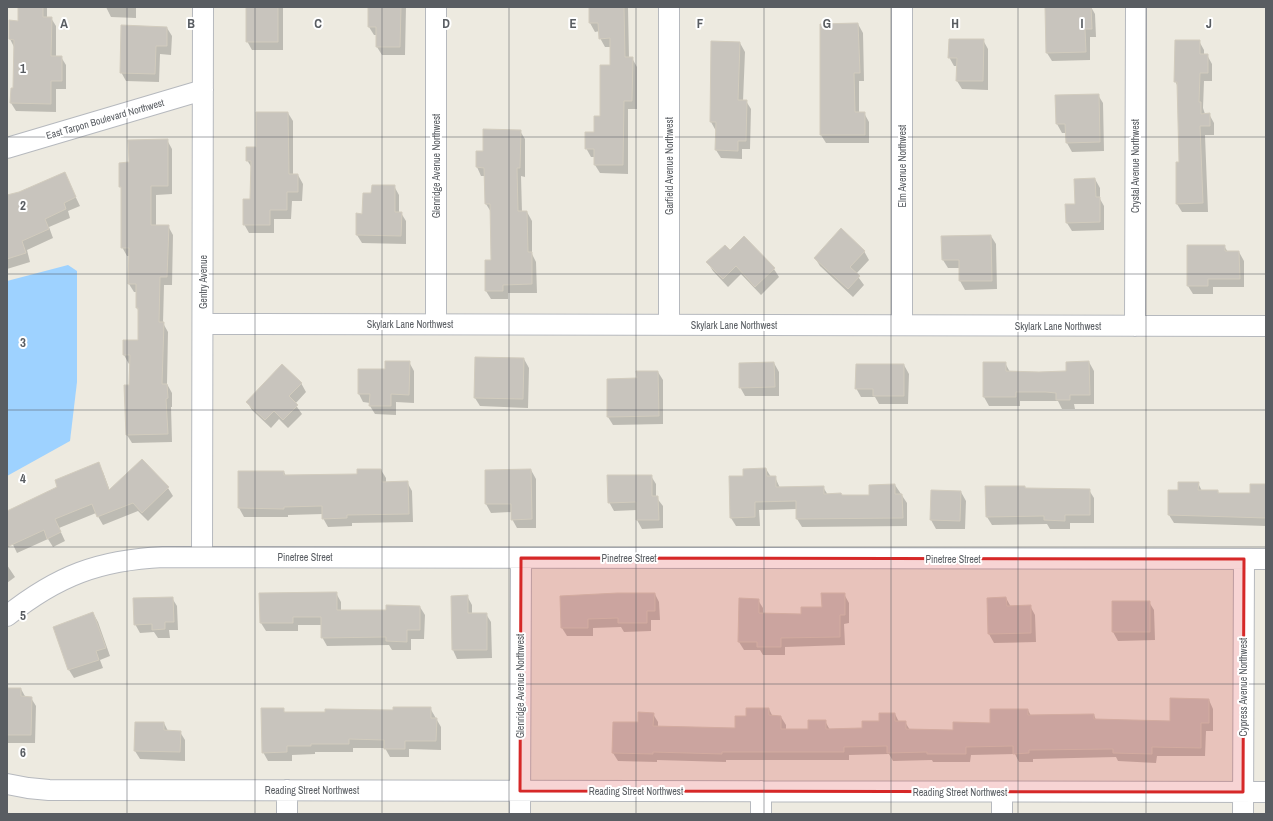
<svg xmlns="http://www.w3.org/2000/svg" width="1273" height="821" font-family="'Archivo Narrow',sans-serif">
  <rect width="100%" height="100%" fill="#edeae0"/>
  <path fill="#9ed2ff" d="M68,265l9,6v111l-7,59 -63,35v-195z"/>
  <path fill="#0003" d="M19,7h28v11h4l5,8v31h5l5,8v24h-10v23l-40,-1 -5,-8 3,-14v-42l-4,-8v-17h9z
    M106,7h30v11l-25,-1z
    M247,7h36v43h-31l-5,-9z
    M369,7h37l-1,48h-23l-5,-8v-12h-3l-5,-8z
    M590,7h38l1,51h3l5,9v42h-9v65l-28,-1 -5,-8v-8h-4l-5,-9 9,-15 5,-16 11,-51v-19h-6l-5,-9v-7l-5,1 -5,-9z
    M1046,7h45l4,7 1,23h-6v23l-38,1 -5,-8z
    M858,24l5,9 1,48h-5v32h5l5,9v21h-43l-5,-8z
    M167,28l5,8 -1,19 -11,-1 -1,28 -33,-1 -5,-9z
    M983,40l5,9v41l-26,-1 -5,-8v-15h-3l-5,-9z
    M1199,41l5,9v5h3l5,9v17h-8l-1,27 2,6h4l5,9v12h-9l3,77h-26l-5,-8 3,-41 -2,-76 -3,-6z
    M712,42l28,1 5,9 -2,49h3l5,8 -1,40h-8v10l-21,-1 -5,-8v-19l-5,-9z
    M1098,95l5,8 1,48 -32,1 -5,-9 -1,-10h-4l-5,-9 -1,-28z
    M288,113l5,8v54h5l5,9 -1,17h-10l-1,18h-17v14h-25l-5,-9 7,-24 1,-32 -5,-8z
    M520,131l5,8v38l-4,-1 1,36h5l5,9v33l4,8 1,31h-29v6h-17l-5,-8 7,-30 -2,-49 -5,-8 -1,-28h-4l-4,-9v-15h7z
    M167,140l5,9v45l-16,1v31h12l5,9 -1,50h-8l-1,38 5,9 -1,52 5,9v14h-1l1,35 -40,1 -5,-8 4,-71h-2l-5,-9v-14h15v-29l-2,-4v-16h-3l-5,-8 1,-28h-3l-5,-9v-57l-2,-4 10,-23z
    M64,173l16,33 -12,5 2,7 -21,9 4,11 -26,12 3,12 -23,7v-73l12,-3z
    M1095,179l5,9v11l4,7v24l-32,1 -5,-8 9,-18z
    M394,186l5,9v18h2l5,8v23l-44,-1 -5,-8 6,-20 9,-21z
    M991,236l5,8 1,45 -32,1 -5,-9v-13h-12l-5,-8z
    M1224,246l4,6h11l5,9v26h-31v7h-20l-5,-8z
    M730,251l44,18 5,8 -18,18 -20,-21 -13,13 -15,-16 -5,-8z
    M864,251l5,9 -13,14 8,11 -11,12 -33,-31 -5,-8z
    M524,359l5,9 -1,40 -48,-2 -5,-8z
    M409,362l5,9v32l-18,-1v13l-21,-1 -5,-8v-3l-7,-1 -4,-8 27,-24z
    M1089,362l5,9v33h-20l1,5h-13l-4,-8h-38v5h-31l-5,-9v-34h21l5,9h58z
    M774,363l5,9v24h-34l-5,-9z
    M904,365l5,9 -1,30h-29l-4,-7h-14l-5,-9z
    M658,372l5,8v44l-50,1 -5,-8 30,-38z
    M301,383l5,9 -11,12 7,10 -14,14 -9,-9 -8,9 -19,-18 -5,-8z
    M98,464l5,8 7,19 58,-3 5,8 -25,25 -10,-10 -35,14 -7,-12 -37,15 6,13 -12,6 -5,-8 -31,14 -10,-21v-20l52,-24z
    M766,469l5,8h4l5,11 43,-1 5,8 14,1h28l25,-11 12,18v23l-105,1 -5,-8v-10l-38,1 1,16h-24l-5,-8 13,-41z
    M381,470l5,8v5l21,-1 5,9 1,31 -61,1v3l-24,1 -5,-9v-4l-35,1v2h-44l-5,-9 45,-36 2,4 72,-1z
    M531,470l5,9v49h-19l-5,-9v-7l-21,1 -5,-9v-33z
    M651,476l5,8v13l7,9v22l-21,1 -5,-9v-10l-23,1 -5,-9z
    M1198,483l4,8h16l1,3h32l15,-8v40l-92,-3 -5,-8 10,-24z
    M1025,487l1,2 63,1 5,8v25h-24v6h-20l-3,-5 -55,1 -5,-8z
    M961,492l5,9 -1,28h-29l-5,-9z
    M7,565l8,12 -8,6z
    M336,593l5,9v9h46l33,-4 5,8 -1,24h-13v11h-19l-3,-5 -62,1 -5,-9v-12h-24v6h-32l-5,-8z
    M655,594l4,8 1,18h-9v11l-27,1 -3,-5 -28,1v8h-26l-5,-8z
    M844,594l5,9v20l-5,1 1,21 -60,2v8h-22l-3,-5h-16l-5,-8 19,-42 5,8v7h39l21,-7z
    M452,596h15l5,9v9h14l5,8 1,36 -35,1 -4,-9z
    M172,598l5,8 1,24h-9l1,8h-12l-4,-6 -14,1 -5,-9z
    M1006,598l5,9 19,-1 5,9 1,27 -42,1 -5,-9z
    M1113,602h36l5,8 1,30 -37,1 -5,-9z
    M93,613l5,9 12,34 -10,4 3,8 -29,10 -5,-8z
    M7,689h14l5,9h5l5,8 -1,37h-28z
    M1209,700l4,9v22h-7l-1,25h-48l-1,7 -38,-2 -2,-4 -83,2v3h-14l-4,-8 -44,1 -1,7h-37l-1,-2 -39,1 -4,-7 -40,1v5h-123v2l-69,-2v2l-39,-1 -5,-8 26,-30 14,-9 5,8v5l78,2 11,-12 22,-8 4,8h8l5,8v5h23l16,-9 5,9 33,-1 32,-15 4,8h6l5,8 44,1 37,-7 37,-14 3,6 63,-1 2,5 75,2z
    M430,708l11,19v23l-32,-1v8h-19l-5,-9h-32v4h-38v2l-23,1v6h-24l-5,-9 20,-43 2,4 109,-2z
    M164,723l4,8 12,1 5,8v21l-45,-2 -5,-8z"/>
  <path fill="#c8c4bd" stroke="#d2ccbe" d="M18,7h25v10h9l-1,39h11v25h-11v23l-41,-1 1,-15h2l1,-48 -5,-1v-19l9,1z
    M246,7h32v35h-32z
    M368,7h33l-1,40h-24v-20h-8z
    M589,7h35l1,50h8l-1,44h-8l-1,64h-29v-16h-9v-17h9v-16h6v-51h10v-27l-11,1 -1,-16h-9z
    M1045,7h46l1,22h-7l1,23 -40,1z
    M858,23l2,50h-6l1,39h10v23h-45v-111z
    M121,25l46,2v19h-11l-1,28 -35,-1z
    M949,39h35l-1,42h-27l1,-23h-9z
    M1175,40h25v14h8v19h-8l-1,29h2v12l9,-1v13h-10l3,77 -27,1v-42h3l-2,-80h-3z
    M711,41l29,1 -2,58h9l-1,41h-8v10l-23,-1 1,-28h-6z
    M1099,94l1,48 -34,1 -1,-19h-9l-1,-29z
    M256,112h32l1,62h9v18h-11v18h-17v15h-27v-26h7l1,-38h-5v-14h10z
    M483,129l38,1 -1,38h-3l1,43h9l1,41h4v32l-29,1v6h-18v-31h6l-1,-56h-5l-1,-36 -8,-1v-16h7z
    M168,139v47h-17v39h18l-2,52h-7l-1,45h5l-2,62h5l1,14 -2,1 2,35 -42,1 -2,-50h5l1,-30h-7v-15h15v-32h-2v-24h-8l1,-36h-8v-61h-2v-24l10,-1 -1,-22z
    M65,172l11,25 -12,6 2,6 -21,10 4,10 -27,12 4,12 -19,6v-64l12,-3z
    M1095,178l1,19h4v25l-34,1 -1,-19h10l-1,-25z
    M372,185h23v27h7l-1,24 -45,-1v-22l6,1 1,-21h8z
    M841,228l24,23 -15,16 10,9 -12,13 -34,-31z
    M991,235l1,46h-33v-21h-17l-1,-24z
    M744,236l31,32 -20,19 -19,-21 -13,13 -17,-17 19,-17 5,5z
    M1187,245h38v6h14l1,28h-32v7h-21z
    M475,357l49,1 -1,41 -49,-1z
    M385,361h25l-1,34 -18,-1v12h-22l1,-12h-12v-25h27z
    M1089,361l1,34h-20v5h-14v-7l-10,-1h-30v5h-33v-35h23v9l33,1 27,-1v-9z
    M774,362l1,25 -36,1v-25z
    M282,364l20,19 -13,13 9,9 -15,15 -9,-9 -9,9 -19,-18z
    M856,364h48v32h-31v-7h-18z
    M636,371h22l1,45 -52,1v-38l30,-1z
    M142,459l27,28 -27,26 -9,-10 -36,14 -5,-13 -37,15 6,13 -14,7 -3,-9 -37,17v-36l50,-24 -2,-7 44,-18 10,28z
    M766,468l1,8h9v11l48,-1v8l17,-1 1,2h27v-10l26,-1v10h7l1,24 -107,1v-18l-41,1v15l-25,1 -1,-42h14v-7z
    M357,469h24l1,13 26,-1 1,33 -62,1v3l-25,1v-13l-38,1v2l-46,-1v-37h46v4l73,-1z
    M531,469l1,50 -21,1v-16h-26v-34z
    M607,475h45v21h6l1,24h-23v-18l-28,1z
    M1178,482h21l-1,8h20v3h32v-9h16v34l-98,-3v-25h10z
    M985,486h40v2l65,1v26h-25v6l-21,-1v-4l-58,1z
    M931,490l30,1 -1,30 -30,-1z
    M337,592v18h49v-5l34,1v24h-13v12l-21,-1v-4l-65,1v-21h-28v6h-33l-1,-30z
    M618,593h37v18h-8v12h-29v-5l-30,1v9h-27l-1,-32z
    M821,593h24v22h-5v22l-59,1v9h-24v-5h-19l1,-44 20,1v14l42,1v-7h21z
    M468,595v18h19v37h-35l-1,-54z
    M173,597l1,25h-9v7l-13,1v-6l-18,1 -1,-27z
    M1006,597l1,9 24,-1v28l-43,1 -1,-36z
    M1112,601h38v31h-38z
    M93,612l13,36 -10,3 3,9 -31,10 -15,-43z
    M7,688h14v8l11,1 -1,38h-24z
    M1170,698l39,1v24h-8v25l-49,-1v7l-39,-1v-4l-84,1v3l-16,1v-8l-47,1v7h-39v-2l-40,1v-7l-43,1v5h-122v2l-69,-2v2l-41,-1 1,-31h25v-10l16,1 -1,13 82,2v-12h11v-8h23v7l12,1v13h27v-9h18v9l36,-1v-7h17v-8h16v8h11v8l47,1v-8l37,1v-14h38v6l66,-1v5l76,2z
    M393,707h38v11h6l-1,23h-31v8h-21v-9l-35,-1v5h-38v2h-24v6l-25,1 -1,-45h23v4h41v-3l68,1z
    M135,722h29v8l17,1 -1,21 -46,-1z"/>
  <g fill="none" stroke-linecap="round" stroke-linejoin="round">
    <g stroke="#b6b9be" stroke-width="22">
      <path id="street" d="M7,148l196,-58
        M203,324l1063,2
        M436,324v-317
        M669,325v-318
        M902,325v-318
        M1135,326l1,-319
        M202,557l1,-550
        M7,616c50,-40 92,-56 156,-59l1103,2
        M7,784l21,4 21,2 1217,2
        M287,814v-24
        M520,814l1,-256
        M761,814v-23
        M1002,814v-22
        M1243,814l1,-255"/>
    </g>
    <use href="#street" stroke="#fff" stroke-width="20"/>
  </g>
  <path fill="#d62828" fill-opacity="0.2" stroke="#d62828" stroke-width="3" stroke-linejoin="round" d="M521,558l723,1 -1,233 -723,-1z"/>
  <path fill="none" stroke="#595d62" stroke-width="1" stroke-opacity="0.55" d="M127,7v807M255,7v807M382,7v807M509,7v807M636,7v807M764,7v807M891,7v807M1018,7v807M1146,7v807M7,137h1259M7,274h1259M7,410h1259M7,547h1259M7,684h1259"/>
  <g text-anchor="middle" dominant-baseline="central" stroke-width="4" stroke-linejoin="round" paint-order="stroke">
    <g font-size="10" fill="#595d62" stroke="#fff">
      <text transform="translate(105 119) rotate(-16)">East Tarpon Boulevard Northwest</text>
      <text transform="translate(436 166) rotate(-90)">Glenridge Avenue Northwest</text>
      <text transform="translate(669 166) rotate(-90)">Garfield Avenue Northwest</text>
      <text transform="translate(902 166) rotate(-90)">Elm Avenue Northwest</text>
      <text transform="translate(1135 166) rotate(-90)">Crystal Avenue Northwest</text>
      <text transform="translate(203 282) rotate(-90)">Gentry Avenue</text>
      <text x="410" y="324">Skylark Lane Northwest</text>
      <text x="734" y="325">Skylark Lane Northwest</text>
      <text x="1058" y="326">Skylark Lane Northwest</text>
      <text x="305" y="557">Pinetree Street</text>
      <text x="629" y="558">Pinetree Street</text>
      <text x="953" y="559">Pinetree Street</text>
      <text transform="translate(520 686) rotate(-90)">Glenridge Avenue Northwest</text>
      <text transform="translate(1243 687) rotate(-90)">Cypress Avenue Northwest</text>
      <text x="312" y="790">Reading Street Northwest</text>
      <text x="636" y="791">Reading Street Northwest</text>
      <text x="960" y="792">Reading Street Northwest</text>
    </g>
  </g>
  <g font-size="13" text-anchor="middle" font-weight="bold" fill="#595d62" stroke="#fff" stroke-width="4" stroke-linejoin="round" paint-order="stroke">
    <text x="64" y="28">A</text>
    <text x="191" y="28">B</text>
    <text x="318" y="28">C</text>
    <text x="446" y="28">D</text>
    <text x="573" y="28">E</text>
    <text x="700" y="28">F</text>
    <text x="827" y="28">G</text>
    <text x="955" y="28">H</text>
    <text x="1082" y="28">I</text>
    <text x="1209" y="28">J</text>
    <text x="23" y="73">1</text>
    <text x="23" y="210">2</text>
    <text x="23" y="347">3</text>
    <text x="23" y="483">4</text>
    <text x="23" y="620">5</text>
    <text x="23" y="757">6</text>
  </g>
  <rect width="1273" height="821" fill="none" stroke="#595d62" stroke-width="16"/>
</svg>
